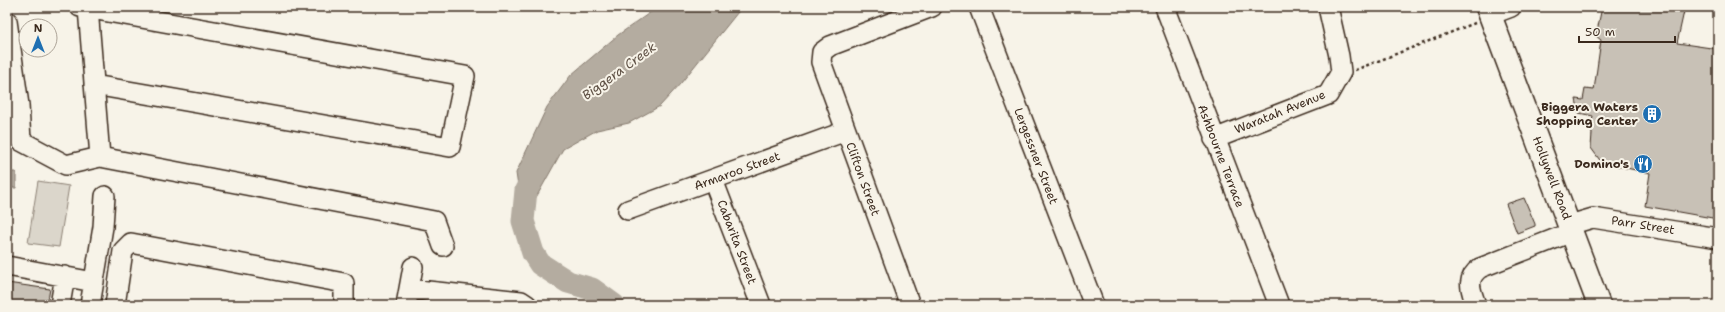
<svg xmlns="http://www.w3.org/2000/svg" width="1725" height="312" font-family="'Shantell Sans',sans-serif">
  <rect width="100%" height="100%" fill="#f7f3e8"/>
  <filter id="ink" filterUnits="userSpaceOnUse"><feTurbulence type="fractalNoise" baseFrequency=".025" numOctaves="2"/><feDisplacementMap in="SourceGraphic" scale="8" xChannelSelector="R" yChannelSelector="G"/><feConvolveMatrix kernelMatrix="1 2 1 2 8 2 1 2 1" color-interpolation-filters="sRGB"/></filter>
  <g filter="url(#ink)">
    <path fill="#dbd6cb" stroke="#8b8074" d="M38,181l31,5 -10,61 -31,-4z"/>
    <path fill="#b4aca0" stroke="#84786c" d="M658,7h84l-61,76 -21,23 -31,17 -32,7 -34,19 -40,72 -7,-48 31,-66 24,-32 47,-40z
      M7,172h9v16h-9z"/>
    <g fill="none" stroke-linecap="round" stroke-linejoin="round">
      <path stroke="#b4aca0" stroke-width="23" d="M526,190l-3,31 10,32 7,11 28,18 24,7 22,16"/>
    </g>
    <path fill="#c8c1b6" stroke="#3b2a1e" d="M1602,7h83l-8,36 41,6v170l-73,-13 5,-33 -48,-10 -11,-15 1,-15 -2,-2 3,-15 -14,-3 -3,-14 7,1 2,-11 9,1 7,-50 -5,-4z
      M1524,198l11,26v2l-18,7 -11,-29z
      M7,283l43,6 -3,16h-40z"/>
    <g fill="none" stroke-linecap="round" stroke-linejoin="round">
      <g stroke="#3b2a1e" stroke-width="22">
        <path id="minor" d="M80,7l385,69 -15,71 -356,-62
          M979,7l115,298
          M1165,7l114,298
          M1490,15l21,-8
          M7,21l12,84 2,36 45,24 34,-8 -12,-149
          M1214,139l114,-44 13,-23 -2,-16 -11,-49
          M100,157l334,64 9,25
          M713,180l48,125
          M628,210l218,-79
          M1569,225l24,-7 125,20
          M7,266l87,16
          M409,289l112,12 6,4
          M60,305l5,-29
          M90,305l13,-78 2,-31
          M115,305l8,-54 8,-8 213,40v22
          M406,305l7,-38
          M910,305l-89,-243 1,-10 8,-6 102,-39
          M1476,305c-5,-15 -11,-26 4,-37l92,-36"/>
      </g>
      <g stroke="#3b2a1e" stroke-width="25">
        <path id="major" d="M1487,7l112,298"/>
      </g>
      <path stroke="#3b2a1e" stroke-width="2.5" stroke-dasharray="3 3" stroke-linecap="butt" d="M1355,70l120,-47"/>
      <use href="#minor" stroke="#f7f3e8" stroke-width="19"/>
      <use href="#major" stroke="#f7f3e8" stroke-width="22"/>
    </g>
  </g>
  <defs>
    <g id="building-disc" transform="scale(1)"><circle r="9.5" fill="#1f6fb2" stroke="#f7f3e8"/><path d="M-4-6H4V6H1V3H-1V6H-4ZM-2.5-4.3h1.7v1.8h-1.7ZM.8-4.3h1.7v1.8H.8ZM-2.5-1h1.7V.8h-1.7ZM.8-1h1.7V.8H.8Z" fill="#fff"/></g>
    <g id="restaurant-disc" transform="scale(1)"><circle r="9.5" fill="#1f6fb2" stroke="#f7f3e8"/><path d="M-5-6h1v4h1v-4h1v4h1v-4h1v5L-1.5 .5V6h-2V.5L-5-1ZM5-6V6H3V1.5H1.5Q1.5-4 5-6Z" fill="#fff"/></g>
  </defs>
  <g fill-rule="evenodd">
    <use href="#building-disc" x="1652" y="114"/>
    <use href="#restaurant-disc" x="1643" y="164"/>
  </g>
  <g text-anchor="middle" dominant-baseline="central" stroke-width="4" stroke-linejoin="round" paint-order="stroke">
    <g font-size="12" font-weight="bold" fill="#3b2a1e" stroke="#f7f3e8" text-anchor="end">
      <text x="1638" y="107">Biggera Waters<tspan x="1638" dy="14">Shopping Center</tspan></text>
      <text x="1629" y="164">Domino's</text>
    </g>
    <g font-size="12" fill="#3b2a1e" stroke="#f7f3e8">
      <text transform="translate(1280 112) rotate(-22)">Waratah Avenue</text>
      <text transform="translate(1036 156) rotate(69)">Lergessner Street</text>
      <text transform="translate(1221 156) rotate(69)">Ashbourne Terrace</text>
      <text transform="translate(737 171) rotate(-20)">Armaroo Street</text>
      <text transform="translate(1552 178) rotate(69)">Hollywell Road</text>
      <text transform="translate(863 179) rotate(70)">Clifton Street</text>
      <text transform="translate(1643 225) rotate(9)">Parr Street</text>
      <text transform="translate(737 242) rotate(69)">Cabarita Street</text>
    </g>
    <g font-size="13" font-style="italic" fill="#5f5145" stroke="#f7f3e8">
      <text transform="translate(619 71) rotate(-36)">Biggera Creek</text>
    </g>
  </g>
  <rect width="1725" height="312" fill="none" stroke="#f7f3e8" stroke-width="24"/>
  <rect x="12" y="12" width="1701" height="288" fill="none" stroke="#3b2a1e" stroke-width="1.5" filter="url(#ink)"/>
  <g transform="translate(38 38)"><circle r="19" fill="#f7f3e8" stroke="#aca397"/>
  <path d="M0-3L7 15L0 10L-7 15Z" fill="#1f6fb2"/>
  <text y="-6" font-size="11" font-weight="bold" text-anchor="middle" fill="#3b2a1e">N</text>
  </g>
  <path d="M1579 36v6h96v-6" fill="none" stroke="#3b2a1e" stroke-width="2"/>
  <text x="1585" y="36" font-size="12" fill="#3b2a1e" stroke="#f7f3e8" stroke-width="3" paint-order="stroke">50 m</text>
</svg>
